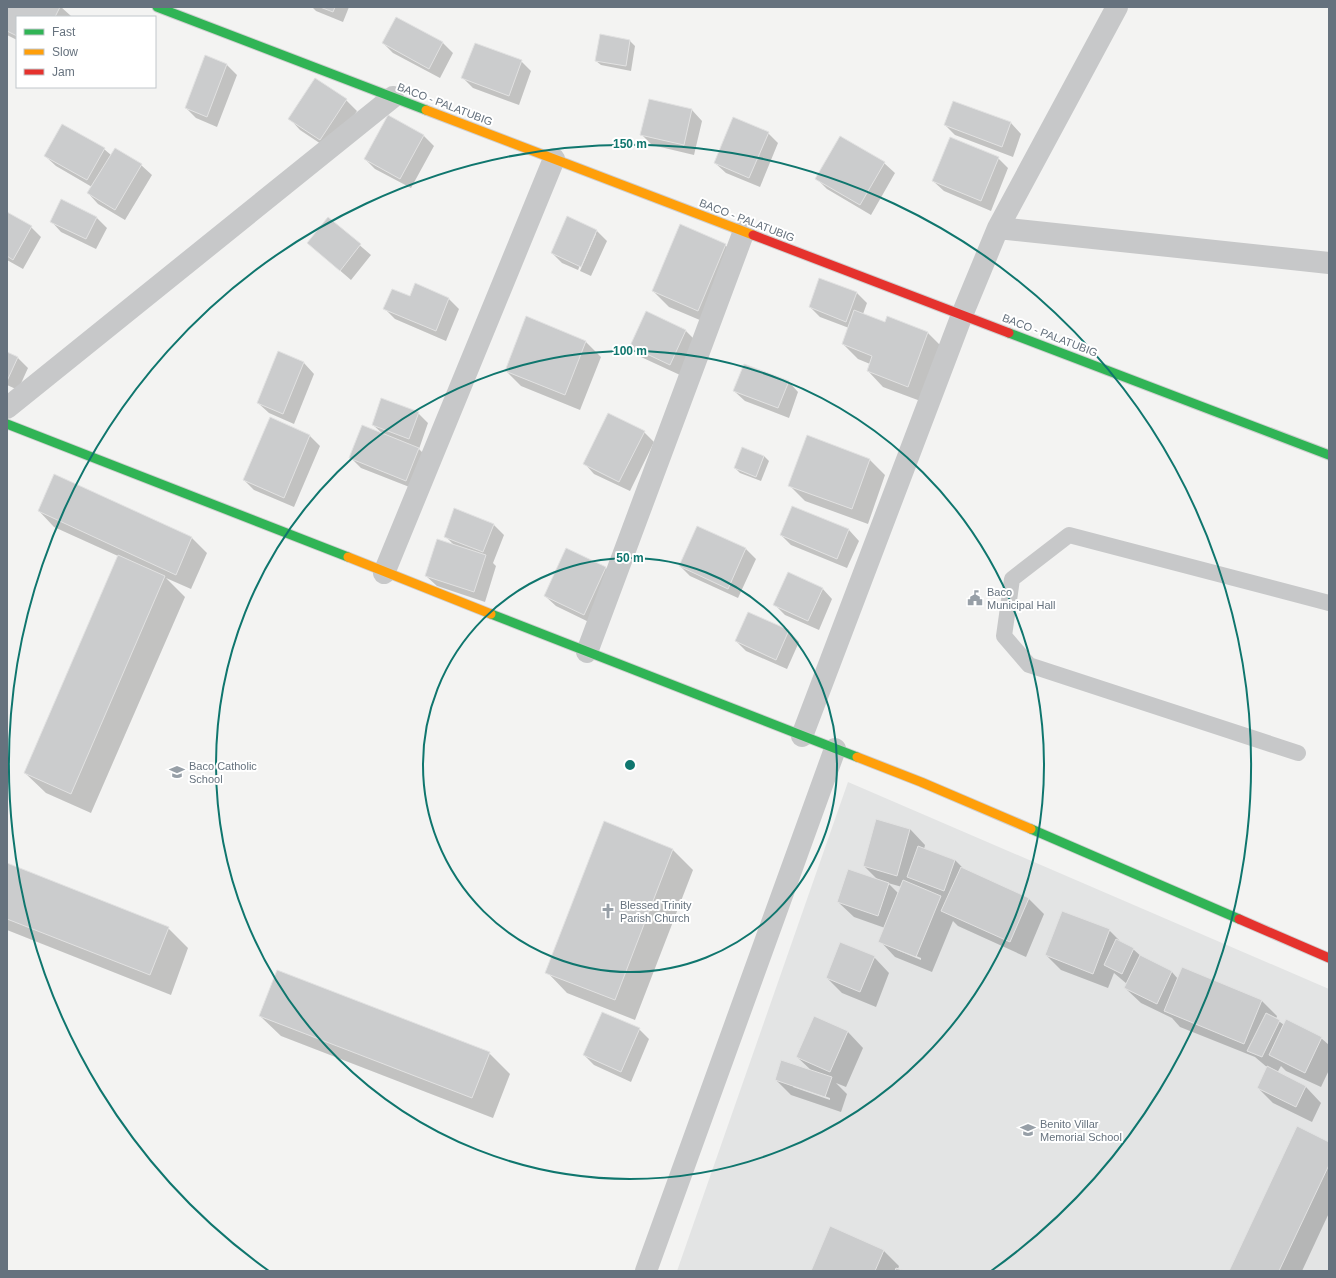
<svg xmlns="http://www.w3.org/2000/svg" width="1336" height="1278" font-family="Helvetica,sans-serif">
  <rect width="100%" height="100%" fill="#f3f3f2"/>
  <path fill="#e3e4e4" d="M848,782l481,207v282h-652z"/>
  <path fill="#0003" fill-rule="evenodd" d="M7,7h54l10,9 -54,1v23l-10,-5z
    M312,7h37l-6,15 -27,-11z
    M397,18l46,25 10,10 -13,25 -47,-25 -10,-10z
    M630,41l5,5 -4,25 -30,-6 -5,-4z
    M206,56l21,9 10,10 -20,52 -21,-9 -10,-10z
    M521,61l10,10 -12,34 -46,-17 -10,-10z
    M316,80l30,20 11,11 -27,39 -30,-20 -10,-11z
    M649,100l43,10 10,11 -8,34 -42,-10 -10,-10z
    M953,102l58,21 10,11 -8,23 -58,-22 -10,-10z
    M388,117l36,19 10,10 -23,42 -36,-19 -10,-10z
    M768,133l10,10 -18,44 -34,-14 -11,-10z
    M104,149l7,6 4,-6 26,16 11,10 -27,45 -27,-16 -10,-11 4,-6 -36,-21 -11,-10z
    M998,158l10,10 -17,43 -47,-20 -11,-10z
    M884,163l11,10 -24,42 -44,-26 -11,-11z
    M7,213l24,14 10,10 -18,32 -16,-9z
    M96,217l11,11 -11,21 -35,-17 -10,-11z
    M328,218l43,37 -20,25 -43,-37z
    M596,230l11,11 -16,35 -11,-5 16,-37h-2l-16,36 -16,-7 -10,-10z
    M725,245l16,15 -27,66 -45,-19 -16,-16z
    M820,279l37,14 10,10 -4,11 23,9 2,-6 40,16 15,15 -20,54 -40,-15 -15,-16 2,-7 -12,-5 -15,-15 6,-16 -29,-11 -10,-10z
    M448,298l11,11 -13,32 -51,-22 -10,-10z
    M647,312l39,19 10,10 -16,34 -39,-18 -10,-11z
    M586,342l15,15 -21,53 -59,-24 -15,-15z
    M7,353l11,5 10,10 -10,22 -11,-5z
    M279,353l25,10 10,11 -20,50 -25,-11 -11,-10z
    M788,381l10,11 -9,26 -44,-17 -11,-10z
    M418,413l10,10 -9,26 10,10 -12,31 -56,-22 -10,-10 32,-24 -10,-9z
    M644,432l10,10 -24,49 -36,-17 -10,-11z
    M310,436l10,10 -26,61 -40,-17 -10,-10z
    M807,436l63,24 15,15 -17,49 -63,-23 -16,-16z
    M764,456l5,5 -8,20 -21,-8 -5,-5z
    M55,475l137,63 15,15 -16,36 -25,-11 19,19 -94,216 -45,-20 -21,-20 93,-217 -64,-29 -15,-16z
    M792,507l57,23 10,11 -12,27 -56,-23 -10,-10z
    M493,524l11,11 -11,28 3,3 -11,36 -48,-16 -11,-10 28,-31 -9,-9z
    M697,527l49,22 10,10 -18,39 -48,-22 -10,-10z
    M566,549l40,19 10,10 -21,47 -39,-19 -11,-10z
    M822,588l10,11 -13,31 -34,-15 -11,-11z
    M749,613l40,18 10,11 -12,27 -41,-18 -10,-10z
    M910,829l15,16 -1,4 31,11 9,9 65,30 15,15 -18,43 -68,-31 -5,-5 -21,51 -37,-15 -15,-16 5,-13 -31,-11 -16,-15 41,-21 -15,-15zM888,883l14,4 -3,7zM897,948l24,10v2l-24,-10z
    M672,849l21,21 -58,150 -68,-27 -20,-21z
    M7,864l161,64 20,20 -17,47 -164,-65z
    M1109,930l13,13 11,6 10,9 29,14 6,7 5,-11 79,33 15,15 -1,3 8,6 37,13 8,7v25l-8,17 -35,-16 -5,-5 -4,7 29,14 15,16 -9,19 -39,-19 -15,-15 10,-20 -13,-11 -75,-30 -8,-9 -31,-15 -16,-15 2,-4 -13,-11 -6,15 -47,-18 -15,-15z
    M874,957l15,16 -13,34 -34,-14 -15,-15z
    M260,1016l229,37 21,21 -17,44 -212,-82z
    M815,1017l33,15 15,16 -17,39 -10,-4 11,11 -6,18 -50,-17 -15,-15 36,-9 -15,-14zM793,1085l37,13v2l-37,-13z
    M639,1029l10,10 -18,43 -37,-17 -10,-10z
    M1329,1143v70l-27,58h-72z
    M884,1251l15,15 -1,3 4,2h-90z"/>
  <path fill="#cbcccd" stroke="#e2e2e2" d="M7,7h53l-5,10h-38v19l-10,-5z
    M320,7h15l-2,5z
    M396,17l47,25 -14,27 -47,-26z
    M600,34l30,6 -4,26 -31,-5z
    M475,43l47,17 -13,36 -48,-18z
    M205,55l22,9 -20,53 -22,-9z
    M315,78l32,21 -27,41 -32,-21z
    M649,99l43,10 -8,36 -44,-10z
    M953,101l58,21 -9,25 -58,-22z
    M388,115l36,20 -24,44 -36,-20z
    M733,117l36,15 -20,46 -35,-15z
    M62,124l43,24 -18,32 -43,-24z
    M840,136l45,26 -25,43 -45,-26z
    M950,137l49,20 -18,44 -49,-20z
    M115,148l27,16 -27,46 -28,-17z
    M61,199l36,18 -11,22 -36,-17z
    M7,212l25,14 -19,34 -6,-4z
    M567,216l30,14 -16,37 -30,-14z
    M328,217l33,27 -21,27 -33,-28z
    M680,224l46,20 -28,67 -46,-20z
    M819,278l38,14 -11,30 -37,-15z
    M415,283l34,15 -13,33 -53,-22 9,-20 18,7z
    M854,310l31,12 2,-6 41,16 -20,55 -41,-16 5,-15 -30,-12z
    M646,311l40,19 -16,35 -40,-19z
    M526,316l60,25 -21,54 -60,-24z
    M278,351l26,11 -21,52 -26,-11z
    M7,352l11,5 -11,24z
    M744,364l45,17 -11,27 -45,-17z
    M381,398l38,14 -10,27 -37,-14z
    M608,413l37,18 -26,51 -36,-18z
    M270,417l40,18 -26,63 -41,-18z
    M362,425l57,23 -13,33 -57,-23z
    M807,435l63,24 -18,50 -64,-23z
    M742,447l22,9 -8,21 -22,-9z
    M54,474l138,63 -16,38 -138,-64z
    M792,506l57,23 -12,30 -57,-24z
    M454,508l40,16 -11,28 -39,-15z
    M697,526l49,22 -18,41 -49,-23z
    M437,539l49,16 -12,37 -49,-16z
    M566,548l40,19 -22,48 -40,-19z
    M118,555l47,21 -94,218 -47,-21z
    M788,572l35,16 -15,33 -35,-16z
    M748,612l41,18 -13,30 -41,-19z
    M876,819l34,10 -13,47 -34,-10z
    M604,821l69,28 -58,151 -70,-27z
    M918,846l37,14 -11,31 -37,-14z
    M7,863l162,64 -19,48 -143,-56z
    M961,867l68,31 -19,44 -69,-31z
    M848,869l41,14 -11,33 -41,-14z
    M903,880l38,16 -25,61 -38,-15z
    M1062,911l48,18 -17,45 -48,-19z
    M1116,939l18,9 -12,26 -18,-9z
    M840,942l35,14 -15,36 -34,-14z
    M1140,955l32,16 -15,33 -33,-16z
    M1182,967l80,33 -18,44 -80,-33z
    M277,970l213,82 -18,46 -213,-82z
    M602,1012l38,16 -19,44 -38,-17z
    M1266,1013l14,7 -18,37 -15,-6z
    M814,1016l34,15 -18,41 -34,-15z
    M1286,1019l36,18 -17,36 -36,-18z
    M781,1060l51,17 -7,20 -50,-17z
    M1267,1066l39,20 -10,21 -39,-19z
    M1297,1126l32,16v23l-50,106h-50z
    M830,1226l54,24 -9,21h-64z
    M896,1268l9,3h-10z"/>
  <g fill="none" stroke-linecap="round" stroke-linejoin="round">
    <g stroke="#cfcfd0" stroke-width="11">
      <path id="fast" d="M157,7l269,103
        M1009,333l320,122
        M7,424l341,133
        M491,614l366,143
        M1031,829l208,90"/>
    </g>
    <g stroke="#cfcfd0" stroke-width="11">
      <path id="slow" d="M426,110l327,125
        M348,557l143,57
        M857,757l64,25 110,47"/>
    </g>
    <g stroke="#cfcfd0" stroke-width="11">
      <path id="jam" d="M753,235l256,98
        M1239,919l90,39"/>
    </g>
    <path stroke="#c7c8c9" stroke-width="16" d="M1298,753l-269,-88 -25,-29 8,-57 57,-44 260,68"/>
    <path stroke="#c7c8c9" stroke-width="22" d="M998,228l331,35
      M7,408l386,-311
      M384,573l170,-414
      M587,652l157,-421
      M802,736l160,-421 36,-87 119,-221
      M646,1271l189,-522"/>
    <use href="#fast" stroke="#30b455" stroke-width="9"/>
    <use href="#slow" stroke="#ff9f0a" stroke-width="9"/>
    <use href="#jam" stroke="#e5322d" stroke-width="9"/>
  </g>
  <g fill="none" stroke="#0f766e" stroke-width="2">
    <circle cx="630" cy="765" r="207"/>
    <circle cx="630" cy="765" r="414"/>
    <path d="M269 1271A621 621 0 1 1 991 1271"/>
  </g>
  <defs>
    <g id="civic-bare" transform="scale(1.2)"><path d="M-.6-6.5H3V-4.5H.6V-3L4-1V1h2V6H-6V1h2V-1L-.6-3ZM-1.2 2.5V6h2.4V2.5Z" fill="#979fa7" stroke="#fff" stroke-width="2.5" paint-order="stroke"/></g>
    <g id="school-bare" transform="scale(1.2)"><path d="M0-5L7-2L0 1L-7-2ZM-4 1L0 2.5L4 1V4Q0 6-4 4Z" fill="#979fa7" stroke="#fff" stroke-width="2.5" paint-order="stroke"/></g>
    <g id="church-bare" transform="scale(1.2)"><path d="M-1.2-6h2.4v3.5h3.3v2.4h-3.3V6h-2.4V-.1h-3.3v-2.4h3.3Z" fill="#979fa7" stroke="#fff" stroke-width="2.5" paint-order="stroke"/></g>
  </defs>
  <g fill-rule="evenodd">
    <use href="#civic-bare" x="975" y="598"/>
    <use href="#school-bare" x="177" y="772"/>
    <use href="#church-bare" x="608" y="911"/>
    <use href="#school-bare" x="1028" y="1130"/>
  </g>
  <g text-anchor="middle" dominant-baseline="central" stroke-width="4" stroke-linejoin="round" paint-order="stroke">
    <g font-size="11" fill="#66727e" stroke="#fff">
      <text transform="translate(445 104) rotate(21)">BACO - PALATUBIG</text>
      <text transform="translate(747 220) rotate(21)">BACO - PALATUBIG</text>
      <text transform="translate(1050 335) rotate(21)">BACO - PALATUBIG</text>
    </g>
    <g font-size="11" fill="#66727e" stroke="#fff" text-anchor="start">
      <text x="987" y="592">Baco<tspan x="987" dy="13">Municipal Hall</tspan></text>
      <text x="189" y="766">Baco Catholic<tspan x="189" dy="13">School</tspan></text>
      <text x="620" y="905">Blessed Trinity<tspan x="620" dy="13">Parish Church</tspan></text>
      <text x="1040" y="1124">Benito Villar<tspan x="1040" dy="13">Memorial School</tspan></text>
    </g>
  </g>
  <circle cx="630" cy="765" r="6" fill="#0f766e" stroke="#fff" stroke-width="2"/>
  <g font-size="12" text-anchor="middle" font-weight="bold" fill="#0f766e" stroke="#fff" stroke-width="4" stroke-linejoin="round" paint-order="stroke">
    <text x="630" y="148">150 m</text>
    <text x="630" y="355">100 m</text>
    <text x="630" y="562">50 m</text>
  </g>
  <rect width="1336" height="1278" fill="none" stroke="#66727e" stroke-width="16"/>
  <rect x="16" y="16" width="140" height="72" fill="#ffffff" stroke="#c2c7cb"/>
  <rect x="24" y="29" width="20" height="6" fill="#30b455" stroke="#c2c7cb"/>
  <text x="52" y="36" font-size="12" fill="#66727e">Fast</text>
  <rect x="24" y="49" width="20" height="6" fill="#ff9f0a" stroke="#c2c7cb"/>
  <text x="52" y="56" font-size="12" fill="#66727e">Slow</text>
  <rect x="24" y="69" width="20" height="6" fill="#e5322d" stroke="#c2c7cb"/>
  <text x="52" y="76" font-size="12" fill="#66727e">Jam</text>
</svg>
